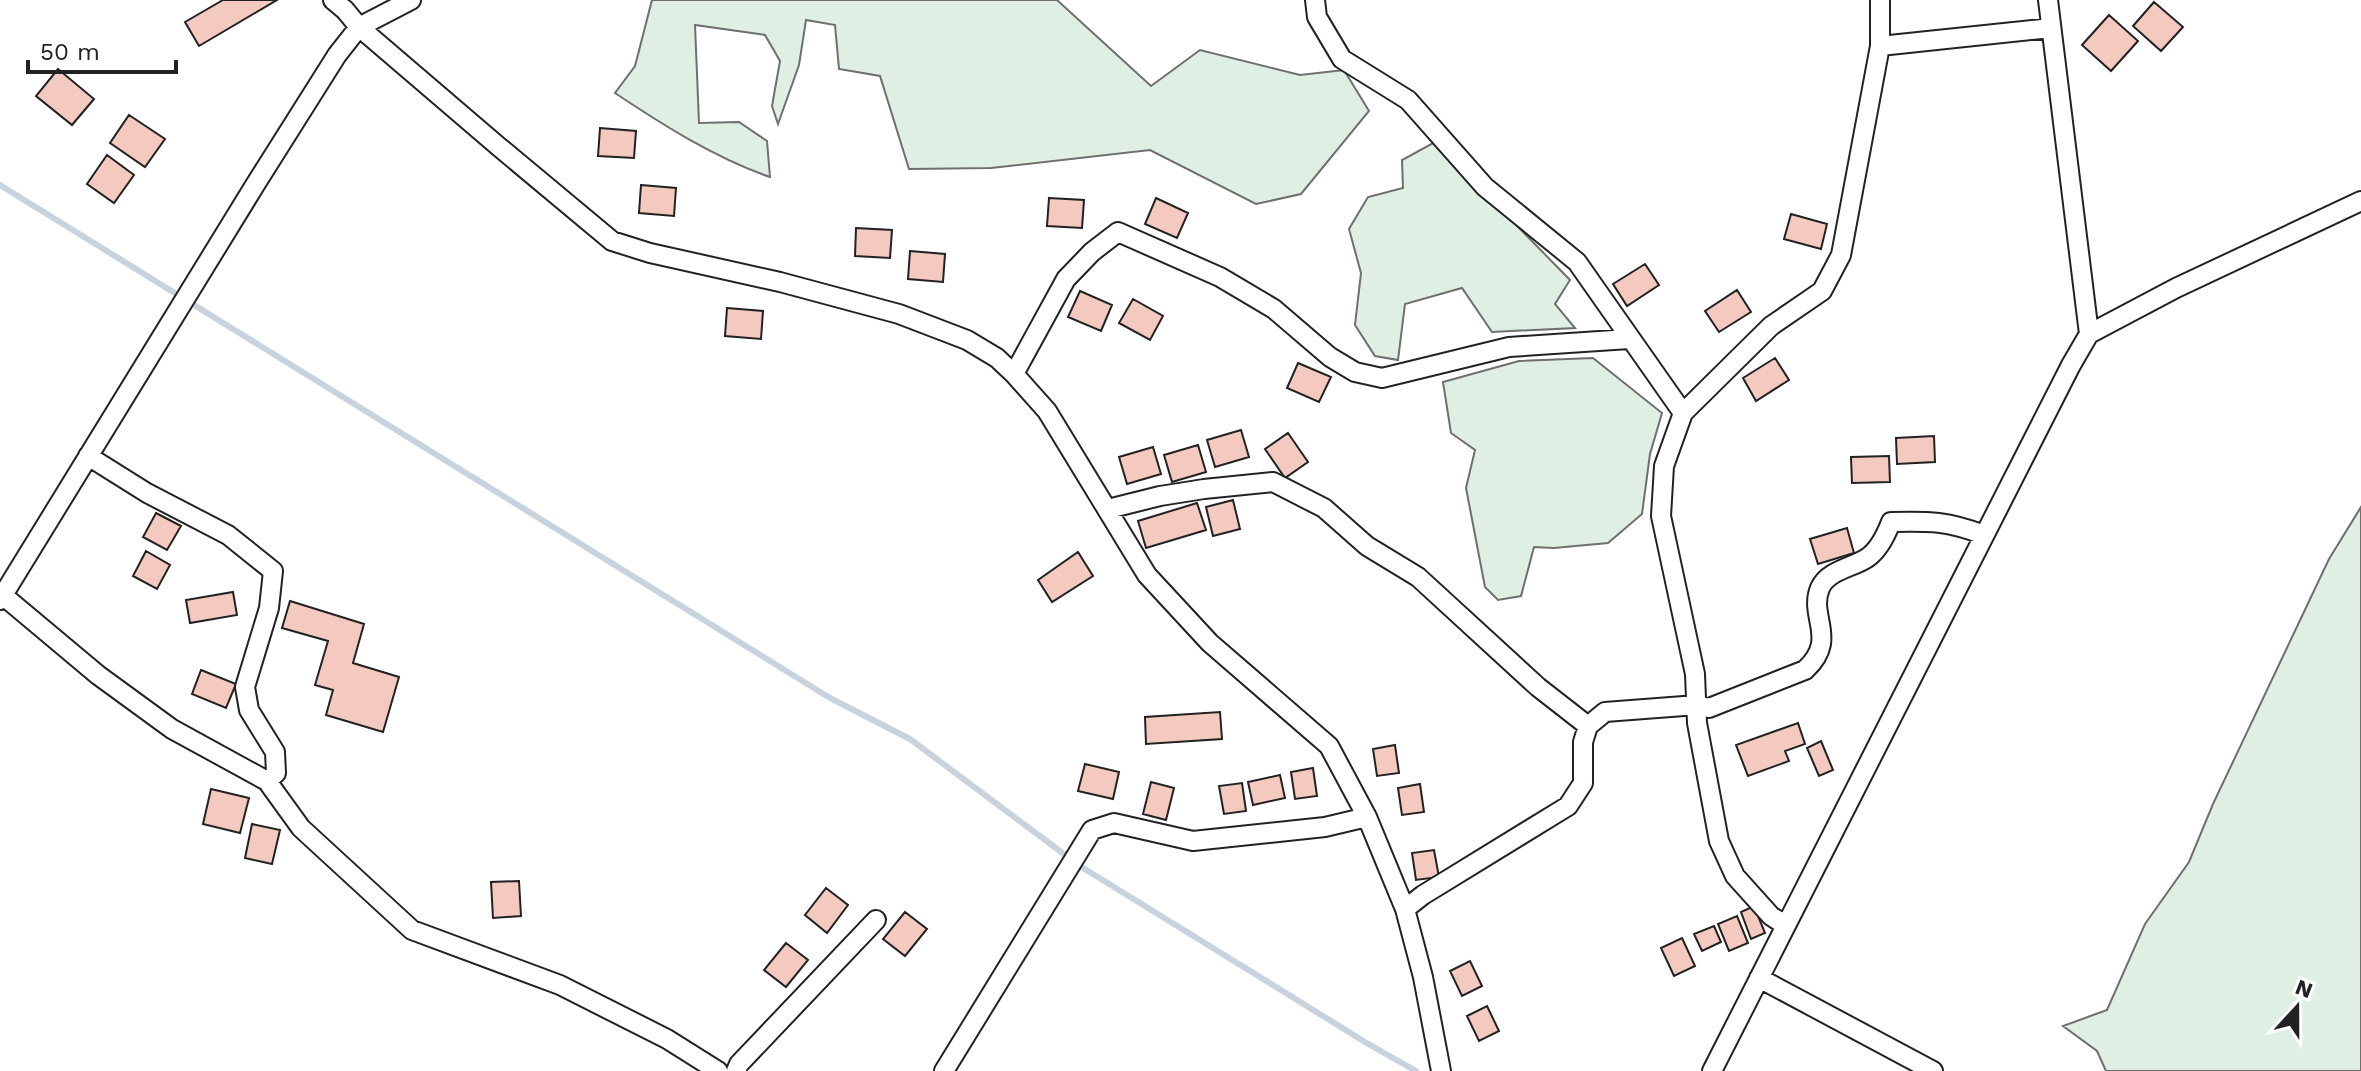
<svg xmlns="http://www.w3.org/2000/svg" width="2361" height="1071" font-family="'Work Sans',sans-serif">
  <rect width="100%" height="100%" fill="#fff"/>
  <path fill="#e0efe3" stroke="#6f6f6f" stroke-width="2" d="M652,0h405l94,86 49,-36 100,25 44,-5 25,41 -68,83 -45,10 -106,-54 -159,18 -82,1 -29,-93 -41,-7 -4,-44 -29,-5 -7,45 -21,59 -6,-18 8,-45 -15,-26 -70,-10 4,98 40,-1 28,19 3,36c-55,-19 -107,-52 -155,-84l20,-27z
    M1435,142l135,138 -15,24 20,24 -83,4 -30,-44 -57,16 -7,56 -23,-4 -20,-31 6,-52 -12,-44 19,-32 35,-9 -1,-28z
    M1593,358l69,55 -12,41 -8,60 -34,29 -54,5 -20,-1 -13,49 -23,4 -13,-13 -19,-99 9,-38 -24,-17 -8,-51 76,-21z
    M2361,507v564h-255l-9,-20 -34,-25 44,-16 38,-86 44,-62 24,-58 116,-245z"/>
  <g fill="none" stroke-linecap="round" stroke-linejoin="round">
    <path stroke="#c7d3dd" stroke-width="6" d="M0,185l830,513 80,41 170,127 285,176 51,29"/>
  </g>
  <path fill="#f3c9c0" stroke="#222" stroke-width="2" d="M223,0h54l-78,46 -14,-24z
    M2154,2l29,25 -22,24 -28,-25z
    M2109,15l29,26 -27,30 -29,-26z
    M58,69l36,30 -22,26 -36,-29z
    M129,115l36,24 -20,28 -35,-24z
    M600,128l36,3 -2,27 -36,-2z
    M107,155l27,20 -20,28 -27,-19z
    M641,185l35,3 -2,28 -35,-3z
    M1049,198l35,2 -2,28 -35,-2z
    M1156,198l32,15 -11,25 -32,-14z
    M1791,214l36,10 -6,25 -37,-10z
    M856,228l36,2 -2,28 -35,-2z
    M910,251l35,3 -2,28 -35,-3z
    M1645,264l14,21 -32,21 -14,-22z
    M1737,290l14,22 -32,20 -14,-21z
    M1080,291l32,14 -11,26 -33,-14z
    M1133,299l30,17 -13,24 -31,-17z
    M727,308l36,3 -2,28 -36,-3z
    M1775,358l14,22 -33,21 -13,-23z
    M1298,363l33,14 -12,25 -32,-14z
    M1241,430l8,27 -34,10 -8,-27z
    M1288,433l20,29 -23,16 -20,-29z
    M1934,436l1,26 -38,2 -1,-26z
    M1198,445l8,27 -34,10 -8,-27z
    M1153,447l8,27 -34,10 -8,-27z
    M1889,456l1,26 -38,1 -1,-26z
    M1233,500l7,29 -27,7 -7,-29z
    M1197,503l9,27 -60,18 -8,-27z
    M156,513l25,13 -14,24 -24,-13z
    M1847,528l7,25 -36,11 -8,-25z
    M146,551l24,14 -13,24 -24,-13z
    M1078,552l15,24 -41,26 -14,-22z
    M233,592l4,23 -47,8 -4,-23z
    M290,601l74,23 -11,39 46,14 -16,55 -57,-17 7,-25 -18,-5 13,-44 -46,-13z
    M201,670l35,14 -10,24 -34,-14z
    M1220,712l2,27 -76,5 -1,-27z
    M1798,723l7,21 -20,7 4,10 -41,15 -12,-31z
    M1821,741l12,29 -14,6 -12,-28z
    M1395,745l4,28 -22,3 -4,-27z
    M1085,764l34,8 -6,27 -35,-8z
    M1313,768l4,28 -22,3 -4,-27z
    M1280,775l5,23 -32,7 -5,-23z
    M1151,782l23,6 -8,32 -23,-6z
    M1242,783l4,28 -22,3 -5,-28z
    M1420,784l4,28 -22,3 -4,-27z
    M211,789l38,9 -9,35 -37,-9z
    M252,824l28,6 -8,34 -27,-6z
    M1434,850l5,27 -23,3 -4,-27z
    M519,881l2,35 -28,2 -2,-36z
    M826,888l22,17 -21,28 -22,-18z
    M1754,906l11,27 -14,6 -10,-27z
    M905,912l22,17 -22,27 -22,-17z
    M1737,916l11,27 -19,8 -11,-27z
    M1714,926l7,16 -19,9 -8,-17z
    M1682,938l13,28 -21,10 -13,-28z
    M786,943l22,17 -22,27 -22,-17z
    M1470,961l12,25 -20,10 -12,-25z
    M1487,1006l12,25 -20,10 -12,-25z"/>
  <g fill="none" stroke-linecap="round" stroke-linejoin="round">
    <g stroke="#222" stroke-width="22">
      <path id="street" d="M333,0l12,10 14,17 139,119 114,95 38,12 130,29 119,32 68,26 30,18 17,16 33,37 100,164 63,68 119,103 38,71 38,92 18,68 18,94
        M1315,0l2,17 25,42 66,41 77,87 92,75 106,151
        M2048,0l41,334
        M1880,46l171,-18
        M1014,374l52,-95 26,-27 26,-20 102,45 54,32 56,48 25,15 27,6 127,-31 120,-8
        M88,456l59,37 81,42 45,36 -4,37 -24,79 4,23 26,42 1,21 -9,8
        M1108,509l52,-13 44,-7 69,-7 51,26 43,38 51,31 120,110 50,39
        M0,593l98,82 74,54 95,52 34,47 111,102 148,55 107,54 51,32
        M0,600l255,-415 82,-130 22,-28 52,-27
        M1405,909l18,-14 145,-89 15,-23v-41l5,-16 17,-14 92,-7 12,3 96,-38c34,-31 3,-53 15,-82 8,-18 32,-20 47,-30 12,-8 19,-23 24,-36 39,-1 57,-1 93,13
        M1785,925l-14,-9 -36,-40 -16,-35 -22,-118 -2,-49 -34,-158 3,-50 19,-53 88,-87 51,-35 19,-36 39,-209v-46
        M1759,978l174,93
        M736,1071l3,-7 137,-144
        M944,1071l148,-241 22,-7 79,18 132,-14 42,-10
        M1712,1071l359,-706 18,-31 87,-46 185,-87"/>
    </g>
    <use href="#street" stroke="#fff" stroke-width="18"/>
  </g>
  <g transform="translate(2297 1007) rotate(21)" stroke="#ffffff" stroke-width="6" paint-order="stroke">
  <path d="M0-6L14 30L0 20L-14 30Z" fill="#222222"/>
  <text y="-12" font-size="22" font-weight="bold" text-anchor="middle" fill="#222222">N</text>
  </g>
  <path d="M28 60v12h148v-12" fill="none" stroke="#222222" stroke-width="4"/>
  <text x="40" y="60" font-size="24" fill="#222222" stroke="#ffffff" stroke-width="6" paint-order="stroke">50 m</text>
</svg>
